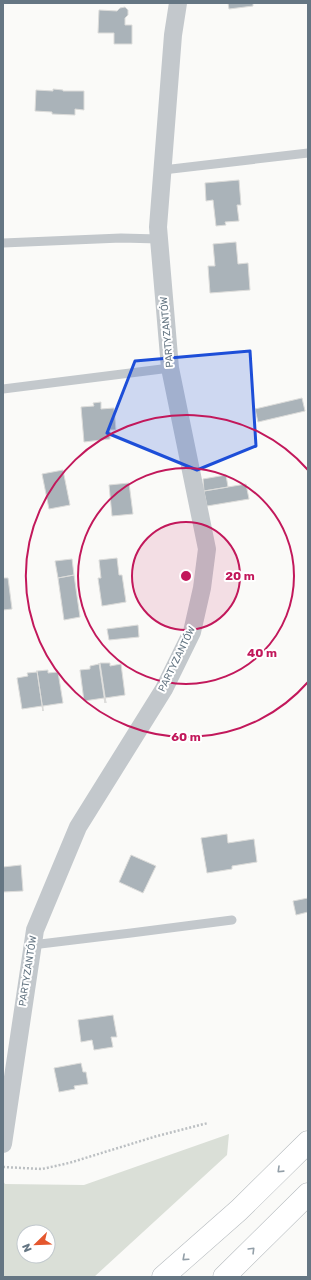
<svg xmlns="http://www.w3.org/2000/svg" width="311" height="1280" font-family="Rubik,sans-serif">
  <rect width="100%" height="100%" fill="#fafaf8"/>
  <path fill="#dadfd7" fill-rule="evenodd" d="M229,1134l-2,21 -133,122h-91v-96l2,3 79,1zM24,1232h24v24h-24z"/>
  <path fill="#aab3b9" stroke="#dcdcda" d="M228,3h25v3l-24,3z
    M125,7l3,3v5l-3,3v7h7v19h-18v-11h-16l1,-23 18,1 3,-3z
    M53,89l10,1v1h21v19l-9,-1v6l-23,-1v-2l-17,-1 1,-21 17,1z
    M239,180l2,25h-4l2,16 -14,1 1,3 -10,1 -3,-26 -7,1 -1,-18z
    M236,242l2,22 10,-1 2,27 -40,3 -2,-27h7l-2,-22z
    M302,398l3,13 -47,11 -3,-13z
    M101,402v7l13,-1 2,22h-6v9l-26,3 -3,-35 13,-1 -1,-3z
    M63,470l7,35 -21,4 -7,-35z
    M226,475l2,12 -24,4 -1,-12z
    M129,483l4,31 -21,2 -3,-31z
    M246,484l3,15 -42,7 -3,-15z
    M117,558l2,17h3l4,27 -24,4 -4,-28h3l-2,-18z
    M72,559l2,16 -16,3 -3,-17z
    M74,575l6,42 -16,3 -6,-42z
    M3,578h5l4,31 -9,1z
    M138,625l1,12 -30,3 -2,-11z
    M99,663l6,40 -1,-5 -20,3 -4,-31 10,-1v-3l9,-2z
    M100,663h10v3l11,-2 4,31 -20,3 1,5z
    M48,670v3l10,-1 5,31 -20,3v5l-6,-40z
    M36,671h1l6,40 -1,-5 -20,3 -5,-31 11,-2 -1,-3 10,-1z
    M227,834l1,9 26,-4 3,23 -25,4v3l-25,4 -6,-35z
    M131,855l25,11 -13,27 -24,-11z
    M21,865l2,26 -20,1v-25z
    M308,898v14l-12,3 -3,-14z
    M113,1015l4,22h-6l2,10 -19,3 -2,-10 -11,2 -3,-22z
    M81,1063l2,9h3l2,12 -14,2 1,3 -16,3 -5,-24z"/>
  <g fill="none" stroke-linecap="round" stroke-linejoin="round">
    <g stroke="#b5babe" stroke-width="23">
      <path id="primary" d="M163,1277l76,-67 69,-68
        M224,1277l84,-83"/>
    </g>
    <path stroke="#bbbfc2" stroke-width="2.5" stroke-dasharray="2 2" stroke-linecap="butt" d="M3,1167l39,2 27,-6 88,-27 51,-13"/>
    <path stroke="#c3c8cc" stroke-width="9" d="M163,170l145,-17
      M3,243l118,-5 38,1
      M3,389l167,-21
      M32,945l99,-12 101,-13"/>
    <path stroke="#c3c8cc" stroke-width="18" d="M3,1144l32,-214 43,-103 86,-138 28,-57 10,-44 5,-39 -37,-181 -12,-141 15,-192 5,-32"/>
    <use href="#primary" stroke="#fff" stroke-width="22"/>
  </g>
  <defs><path id="oneway-chevron" d="M-2-3.5L2.5 0L-2 3.5" fill="none" stroke-width="1.6" stroke-linecap="round" stroke-linejoin="round"/></defs>
  <g stroke="#939fa8">
    <use href="#oneway-chevron" transform="translate(280 1170) rotate(136)"/>
    <use href="#oneway-chevron" transform="translate(252 1250) rotate(-45)"/>
    <use href="#oneway-chevron" transform="translate(185 1258) rotate(138)"/>
  </g>
  <path fill="#1d4ed8" fill-opacity="0.2" stroke="#1d4ed8" stroke-width="3" stroke-linejoin="round" d="M250,351l6,95 -59,24 -90,-37 28,-72z"/>
  <circle cx="186" cy="576" r="54" fill="#c2185b" fill-opacity=".12"/>
  <g fill="none" stroke="#c2185b" stroke-width="2">
    <circle cx="186" cy="576" r="54"/>
    <circle cx="186" cy="576" r="108"/>
    <path d="M308 682A161 161 0 1 1 308 470"/>
  </g>
  <g text-anchor="middle" dominant-baseline="central" stroke-width="4" stroke-linejoin="round" paint-order="stroke">
    <g font-size="10" fill="#657683" stroke="#fff">
      <text transform="translate(167 332) rotate(-95)">PARTYZANTÓW</text>
      <text transform="translate(177 659) rotate(-64)">PARTYZANTÓW</text>
      <text transform="translate(28 971) rotate(-81)">PARTYZANTÓW</text>
    </g>
  </g>
  <circle cx="186" cy="576" r="6" fill="#c2185b" stroke="#fff" stroke-width="2"/>
  <g font-size="12" text-anchor="middle" font-weight="bold" fill="#c2185b" stroke="#fff" stroke-width="4" stroke-linejoin="round" paint-order="stroke">
    <text x="240" y="580">20 m</text>
    <text x="262" y="657">40 m</text>
    <text x="186" y="741">60 m</text>
  </g>
  <rect width="311" height="1280" fill="none" stroke="#657683" stroke-width="8"/>
  <g transform="translate(36 1244) rotate(247)"><circle r="19" fill="#ffffff" stroke="#c1c8cd"/>
  <path d="M0-3L7 15L0 10L-7 15Z" fill="#e4572e"/>
  <text y="-6" font-size="11" font-weight="bold" text-anchor="middle" fill="#657683">N</text>
  </g>
</svg>
